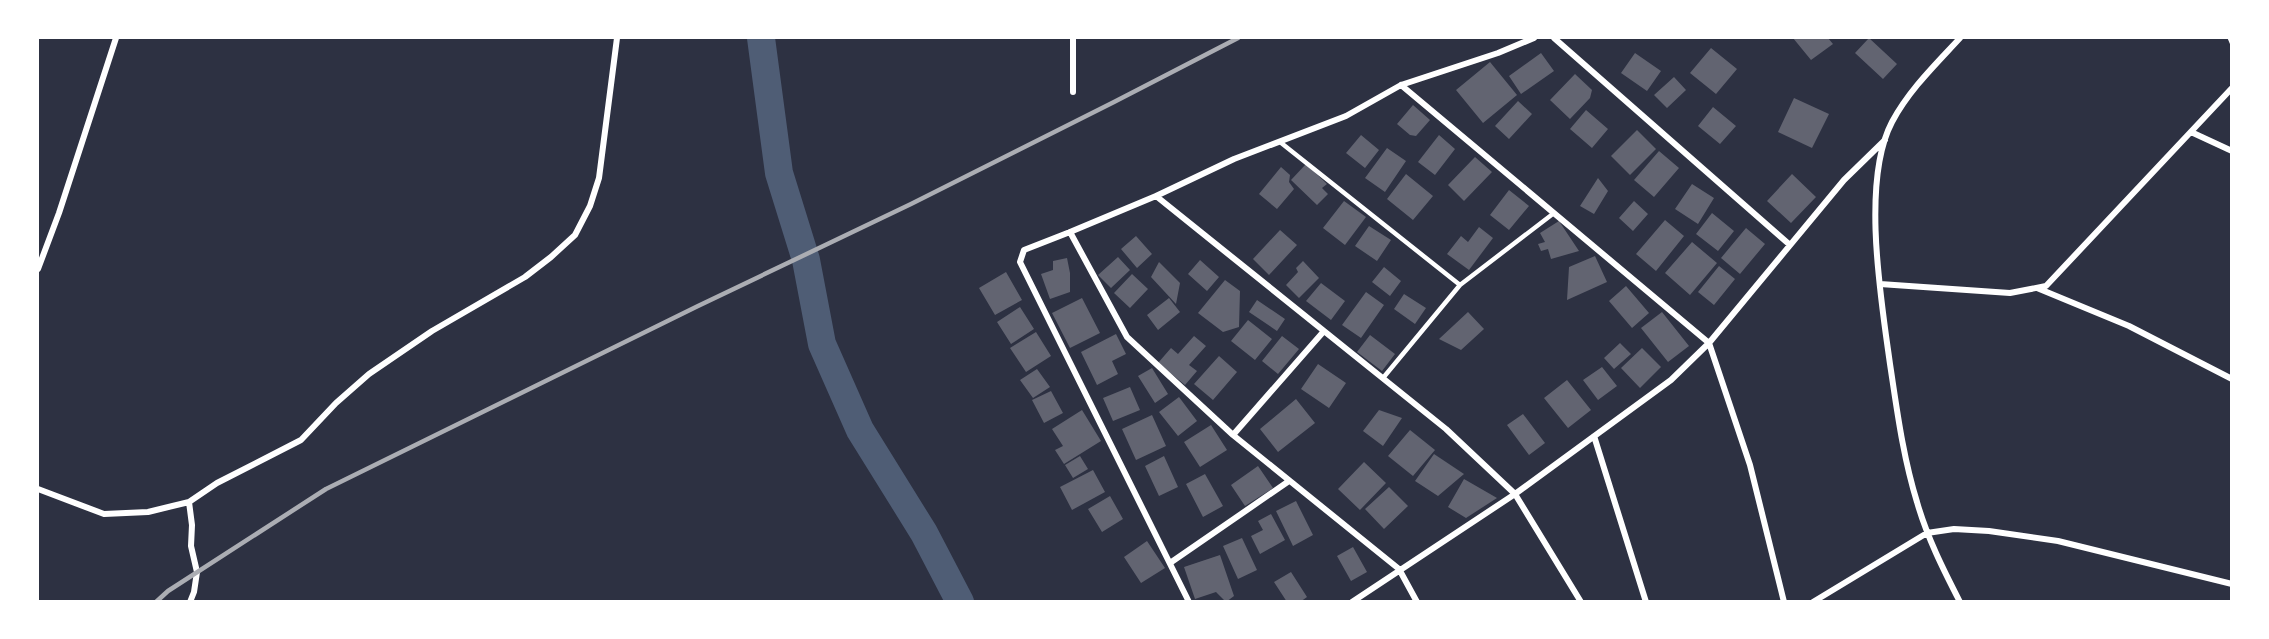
<svg xmlns="http://www.w3.org/2000/svg" width="2269" height="639" font-family="Figtree,sans-serif">
  <rect width="100%" height="100%" fill="#2d3142"/>
  <g fill="none" stroke-linecap="round" stroke-linejoin="round">
    <path stroke="#4f5d75" stroke-width="28" d="M761,38l18,135 27,87 16,84 38,86 64,103 36,69"/>
  </g>
  <path fill="#626471" d="M1793,38h35l5,6 -22,16z
    M1869,38l28,26 -14,15 -28,-26z
    M1711,48l26,21 -21,25 -26,-21z
    M1541,53l13,18 -33,23 -12,-18z
    M1635,53l26,18 -14,20 -26,-18z
    M1490,62l27,33 -34,28 -27,-33z
    M1575,74l17,16 -2,8 -20,21 -20,-19z
    M1674,77l12,13 -19,18 -13,-13z
    M1794,98l35,16 -17,34 -34,-16z
    M1518,101l14,13 -23,25 -14,-13z
    M1413,105l17,15 -14,16 -6,-1 -13,-11z
    M1713,107l23,19 -16,18 -22,-18z
    M1586,110l22,19 -16,19 -22,-19z
    M1637,130l19,19 -26,26 -19,-19z
    M1361,135l18,15 -14,18 -19,-15z
    M1439,135l16,14 -20,26 -17,-13z
    M1387,148l19,13 -21,31 -20,-14z
    M1659,151l20,17 -25,29 -20,-17z
    M1475,157l17,15 -28,29 -16,-16z
    M1306,164l21,20 -5,4 6,6 -11,11 -26,-25z
    M1281,167l9,8 -1,7 5,7 -17,20 -18,-15z
    M1406,174l27,22 -20,24 -26,-21z
    M1792,174l24,23 -25,26 -24,-22z
    M1598,178l10,13 -14,23 -14,-8z
    M1692,184l22,14 -16,26 -23,-15z
    M1509,190l20,16 -20,24 -19,-15z
    M1344,201l22,16 -21,28 -22,-17z
    M1634,201l14,13 -15,17 -14,-13z
    M1712,213l22,18 -16,20 -22,-17z
    M1665,220l19,16 -28,35 -20,-17z
    M1559,221l20,30 -28,8 -3,-10 -7,2 -3,-7 7,-2 -5,-9z
    M1369,226l22,14 -14,21 -22,-15z
    M1479,227l14,11 -24,32 -22,-16 14,-18 7,6z
    M1746,228l19,16 -25,30 -19,-16z
    M1280,230l17,15 -28,30 -16,-16z
    M1136,236l16,18 -15,14 -16,-19z
    M1692,242l25,21 -27,32 -25,-22z
    M1595,256l12,26 -40,18 2,-33z
    M1118,257l12,13 -19,18 -13,-13z
    M1067,258l3,15v19l-20,7 -9,-25 12,-4v-9z
    M1200,260l19,17 -12,14 -19,-17z
    M1303,261l16,17 -20,20 -13,-13 12,-13 -2,-4z
    M1159,262l21,21 -4,21 -25,-27z
    M1719,266l16,13 -21,26 -16,-13z
    M1384,267l17,14 -11,15 -18,-14z
    M1006,272l16,28 -27,15 -16,-27z
    M1132,274l16,15 -18,19 -16,-15z
    M1225,280l15,11 -1,36 -16,5 -25,-19z
    M1321,283l24,18 -14,19 -25,-19z
    M1626,286l23,27 -17,15 -23,-27z
    M1366,292l18,13 -23,33 -19,-13z
    M1404,294l22,14 -11,16 -21,-15z
    M1082,298l18,35 -30,15 -18,-35z
    M1169,298l11,14 -22,18 -11,-15z
    M1257,300l28,19 -8,12 -28,-19z
    M1020,307l14,22 -23,15 -14,-22z
    M1468,312l16,17 -23,21 -22,-11z
    M1662,312l27,34 -21,16 -27,-34z
    M1248,320l24,19 -17,21 -24,-19z
    M1036,332l15,24 -25,16 -16,-24z
    M1116,334l10,20 -14,7 6,13 -21,11 -16,-33z
    M1370,335l25,19 -13,17 -25,-19z
    M1194,336l12,10 -17,19 8,6 -12,14 -27,-22 13,-15 7,6z
    M1282,336l17,13 -21,25 -16,-13z
    M1620,343l11,11 -17,15 -10,-11z
    M1642,348l19,19 -21,21 -19,-20z
    M1219,356l18,16 -24,28 -19,-16z
    M1318,364l28,19 -17,25 -28,-19z
    M1602,367l15,19 -19,14 -15,-20z
    M1152,368l16,26 -13,9 -17,-27z
    M1037,369l13,18 -17,11 -13,-18z
    M1567,380l24,30 -23,18 -24,-30z
    M1130,387l10,23 -27,11 -10,-23z
    M1051,391l12,22 -19,10 -12,-23z
    M1179,397l18,24 -19,15 -19,-24z
    M1296,399l19,24 -37,29 -18,-23z
    M1082,410l19,31 -37,23 -9,-14 8,-4 -11,-17z
    M1379,410l23,8 -19,28 -20,-15z
    M1523,414l22,29 -16,12 -22,-30z
    M1152,415l14,31 -30,14 -14,-31z
    M1211,425l16,25 -27,17 -16,-25z
    M1410,430l25,20 -22,26 -25,-20z
    M1434,454l30,20 -26,22 -23,-15z
    M1080,456l8,13 -15,9 -8,-13z
    M1164,456l14,31 -19,9 -14,-30z
    M1364,462l22,21 -26,27 -22,-21z
    M1258,466l15,22 -28,18 -14,-21z
    M1093,470l12,22 -33,18 -12,-23z
    M1205,474l18,32 -20,11 -17,-33z
    M1464,479l33,19 -31,20 -18,-11z
    M1389,487l19,19 -24,23 -19,-20z
    M1110,496l13,23 -21,13 -14,-23z
    M1296,501l17,34 -20,11 -17,-35z
    M1271,514l14,26 -25,14 -9,-18 12,-6 -5,-9z
    M1242,538l15,32 -19,9 -15,-33z
    M1147,541l18,27 -24,15 -17,-26z
    M1353,547l14,25 -16,9 -14,-25z
    M1220,555l14,41 -8,6 -10,-10 -21,7 -11,-32z
    M1291,572l16,25 -7,5h-13l-13,-20z"/>
  <g fill="none" stroke-linecap="round" stroke-linejoin="round">
    <path stroke="#fff" stroke-width="3" d="M2229,38l3,7"/>
    <path stroke="#fff" stroke-width="4.5" d="M1280,142l180,143
      M1383,378l77,-93 94,-72"/>
    <path stroke="#fff" stroke-width="6" d="M1073,38v54
      M1554,38l236,207
      M1401,85l308,258 41,122 34,137
      M2191,132l41,19
      M1156,196l78,-37 112,-43 55,-31 97,-32 36,-15
      M1070,232l57,105 106,98 166,134 18,33
      M38,269l21,-56 57,-175
      M1880,284l130,9 36,-7 186,-198
      M2037,288l92,38 103,53
      M1233,435l91,-104
      M1594,436l52,166
      M38,489l66,25 44,-2 41,-10 28,-19 84,-43 35,-37 33,-29 63,-43 93,-54 26,-20 24,-22 15,-29 9,-28 18,-140
      M189,502l3,23 -1,21 6,26 -3,20 -4,10
      M1170,563l119,-82
      M1189,602l-169,-340 4,-12 46,-18 86,-36 290,233 69,65 66,108
      M1352,602l163,-108 156,-114 38,-37 135,-163 41,-40
      M1813,602l114,-69 27,-4 35,2 69,10 174,43
      M1960,602c-17,-33 -33,-65 -43,-100 -14,-45 -20,-92 -27,-138 -9,-65 -29,-183 2,-242 17,-32 44,-58 68,-84"/>
    <path stroke="#abadb3" stroke-width="4.5" d="M156,602l12,-11 158,-102 372,-183 213,-102 203,-102 124,-64"/>
  </g>
  <rect width="2269" height="639" fill="none" stroke="#ffffff" stroke-width="78"/>
</svg>
